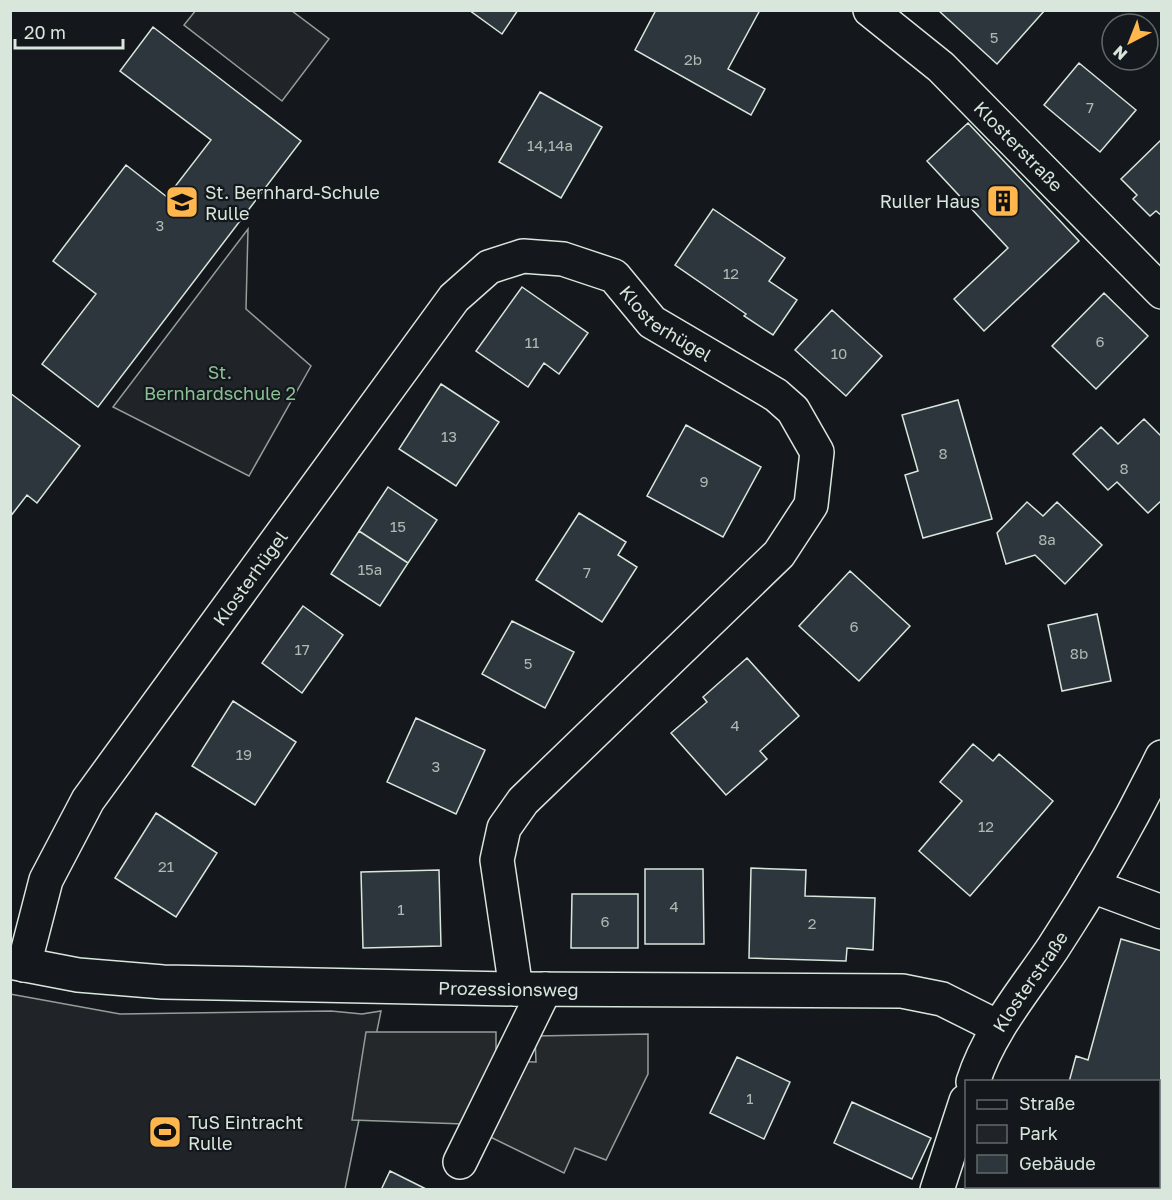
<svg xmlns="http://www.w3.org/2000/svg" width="1172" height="1200" font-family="'Golos Text',sans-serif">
  <rect width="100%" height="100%" fill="#14181c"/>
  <path fill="#202428" stroke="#939e99" stroke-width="1.5" d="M196,10l96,1 37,28 -47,62 -98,-76z
    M248,229l-2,80 65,57 -62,110 -136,-69z
    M10,994l110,20 211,-3 31,3 19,-3 -36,178h-334z"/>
  <path fill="#24282b" stroke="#939e99" stroke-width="1.5" d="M366,1032h130v29l40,1 -1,-26 113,-2v40l-42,86 -31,-12 -11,25 -100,-49 -112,-4z"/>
  <path fill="#2c363c" stroke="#d8e6dc" stroke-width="1.5" d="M469,10h49l-16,24z
    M656,10h104l-32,59 37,20 -14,26 -116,-65z
    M938,10h107l-48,54z
    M153,27l148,114 -203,266 -56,-43 54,-70 -43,-33 73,-96 41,32 44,-57 -91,-69z
    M1079,63l57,47 -36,42 -56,-47z
    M540,92l62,35 -41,71 -62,-36z
    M968,123l111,118 -95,90 -30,-32 54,-51 -81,-87z
    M1162,139v77l-6,-5 -6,5 -17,-17 4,-4 -16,-16z
    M713,209l72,49 -16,23 28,19 -24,35 -29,-19 2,-2 -71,-49z
    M522,287l66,46 -29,41 -15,-11 -16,24 -52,-36z
    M1104,293l44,43 -52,53 -44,-43z
    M832,310l50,46 -36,40 -51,-46z
    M441,384l58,38 -43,64 -57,-37z
    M10,393l70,53 -43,57 -10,-8 -17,22z
    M958,400l34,119 -69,19 -18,-63 13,-4 -16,-56z
    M1144,419l18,18v63l-14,13 -31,-31 -9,8 -35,-36 28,-27 17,17z
    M686,425l75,42 -38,70 -76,-41z
    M388,487l49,33 -29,43 -49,-32z
    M1027,502l16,14 14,-14 45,43 -37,39 -30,-29 -29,9 -9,-31z
    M579,513l47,29 -8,13 19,12 -35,55 -66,-42z
    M359,531l49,32 -28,43 -49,-32z
    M850,571l60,55 -51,55 -60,-55z
    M303,606l40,29 -41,58 -40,-30z
    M1097,614l14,67 -49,10 -14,-66z
    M512,621l62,31 -29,56 -63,-34z
    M747,658l52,58 -39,35 7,8 -41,36 -55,-62 36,-31 -4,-5z
    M233,701l63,41 -41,63 -63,-39z
    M416,718l69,32 -29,64 -69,-32z
    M973,744l20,17 6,-7 54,47 -83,95 -51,-45 43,-50 -22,-19z
    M156,813l61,40 -41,64 -61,-39z
    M751,868l55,2 -1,26 70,2 -2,52 -26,-2 -1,13 -97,-3z
    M645,869h58l1,75h-59z
    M439,870l2,76 -78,2 -2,-76z
    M572,894h66v54h-67z
    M1121,939l41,12v237l-5,-2h1v-104h-89l7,-26 12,4z
    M737,1057l53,25 -26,57 -54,-26z
    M852,1102l79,36 -19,41 -78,-36z
    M390,1171l38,19h-47z"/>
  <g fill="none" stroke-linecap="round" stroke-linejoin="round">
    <g stroke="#d8e6dc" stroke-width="36">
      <g id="minor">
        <path id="s1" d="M870,10l71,57 221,225"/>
        <path d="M1092,886l70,26"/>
        <path id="s2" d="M10,962l68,13 85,7 353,7 386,2 40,8 56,28"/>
        <path id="s3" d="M24,965l22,-85 42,-80 366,-502 35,-31 34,-11 40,3 51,17 38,46 124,73 17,15 24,42 -6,53 -32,49 -256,247 -19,27 -7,32 19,129"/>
        <path id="s4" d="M973,1082c16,-50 51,-91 80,-134 40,-61 77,-125 109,-191"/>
        <path d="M460,1162l85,-173"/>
        <path d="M937,1190l29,-89"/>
      </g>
    </g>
    <use href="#minor" stroke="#14181c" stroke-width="33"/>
  </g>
  <defs>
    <g id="building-square" transform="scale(1.725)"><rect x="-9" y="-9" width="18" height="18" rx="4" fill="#ffb74d" stroke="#14181c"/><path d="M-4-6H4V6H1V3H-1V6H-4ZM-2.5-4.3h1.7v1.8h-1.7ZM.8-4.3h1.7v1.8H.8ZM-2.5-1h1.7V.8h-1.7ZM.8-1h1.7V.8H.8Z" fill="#111"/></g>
    <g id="school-square" transform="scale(1.725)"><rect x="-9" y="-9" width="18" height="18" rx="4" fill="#ffb74d" stroke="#14181c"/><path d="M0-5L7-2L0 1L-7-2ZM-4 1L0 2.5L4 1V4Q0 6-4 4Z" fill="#111"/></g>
    <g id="stadium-square" transform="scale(1.725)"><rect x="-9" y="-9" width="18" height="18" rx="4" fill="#ffb74d" stroke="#14181c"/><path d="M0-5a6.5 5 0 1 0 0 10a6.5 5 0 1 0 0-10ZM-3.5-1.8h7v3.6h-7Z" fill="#111"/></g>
  </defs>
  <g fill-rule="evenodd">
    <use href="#building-square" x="1003" y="201"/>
    <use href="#school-square" x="182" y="202"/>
    <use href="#stadium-square" x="165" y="1132"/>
  </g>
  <g text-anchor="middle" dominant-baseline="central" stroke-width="4.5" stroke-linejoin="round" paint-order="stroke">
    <g font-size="15" fill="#adbab4">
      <text x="994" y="37">5</text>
      <text x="693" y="59">2b</text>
      <text x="1090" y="107">7</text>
      <text x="550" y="145">14,14a</text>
      <text x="160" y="225">3</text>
      <text x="731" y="273">12</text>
      <text x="1100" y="341">6</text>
      <text x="532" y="342">11</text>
      <text x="839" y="353">10</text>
      <text x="449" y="436">13</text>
      <text x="943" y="453">8</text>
      <text x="1124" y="468">8</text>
      <text x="704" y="481">9</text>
      <text x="398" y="526">15</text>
      <text x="1047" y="539">8a</text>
      <text x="370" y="569">15a</text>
      <text x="587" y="572">7</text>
      <text x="854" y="626">6</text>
      <text x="302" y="649">17</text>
      <text x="1079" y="653">8b</text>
      <text x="528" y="663">5</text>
      <text x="735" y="725">4</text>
      <text x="244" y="754">19</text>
      <text x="436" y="766">3</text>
      <text x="986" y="826">12</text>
      <text x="166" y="866">21</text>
      <text x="674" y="906">4</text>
      <text x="401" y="909">1</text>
      <text x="605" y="921">6</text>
      <text x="812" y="923">2</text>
      <text x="750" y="1098">1</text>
    </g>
    <g font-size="18" fill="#d8e6dc" stroke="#14181c">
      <text stroke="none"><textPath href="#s1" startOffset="202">Klosterstraße</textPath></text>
      <text stroke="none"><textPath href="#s3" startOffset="1047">Klosterhügel</textPath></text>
      <text stroke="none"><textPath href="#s3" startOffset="453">Klosterhügel</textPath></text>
      <text stroke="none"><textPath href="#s4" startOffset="116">Klosterstraße</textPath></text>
      <text stroke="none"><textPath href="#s2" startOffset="500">Prozessionsweg</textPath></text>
    </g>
    <g font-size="18" fill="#d8e6dc" stroke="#14181c" text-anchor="start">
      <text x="205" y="192">St. Bernhard-Schule<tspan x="205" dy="21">Rulle</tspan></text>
      <text x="980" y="201" text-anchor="end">Ruller Haus</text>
      <text x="188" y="1122">TuS Eintracht<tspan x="188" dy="21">Rulle</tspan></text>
    </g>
    <g font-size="18" fill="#8ac095" stroke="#14181c">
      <text x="220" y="372">St.<tspan x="220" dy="21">Bernhardschule 2</tspan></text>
    </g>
  </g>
  <rect width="1172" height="1200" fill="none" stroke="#d8e6dc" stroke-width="24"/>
  <rect x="965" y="1080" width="195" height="108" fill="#14181c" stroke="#626a69" stroke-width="1.5"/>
  <rect x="977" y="1100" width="30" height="9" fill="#14181c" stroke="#626a69" stroke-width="1.5"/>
  <text x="1019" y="1110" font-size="18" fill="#d8e6dc">Straße</text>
  <rect x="977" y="1125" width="30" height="18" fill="#202428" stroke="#626a69" stroke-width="1.5"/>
  <text x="1019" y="1140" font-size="18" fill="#d8e6dc">Park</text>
  <rect x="977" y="1155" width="30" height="18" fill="#2c363c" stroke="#626a69" stroke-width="1.5"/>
  <text x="1019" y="1170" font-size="18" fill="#d8e6dc">Gebäude</text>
  <g transform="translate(1130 42) rotate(222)"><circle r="28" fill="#14181c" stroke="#626a69" stroke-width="1.5"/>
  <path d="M0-4.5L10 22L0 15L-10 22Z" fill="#ffb74d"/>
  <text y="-9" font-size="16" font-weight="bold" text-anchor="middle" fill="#d8e6dc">N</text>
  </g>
  <path d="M15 39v9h108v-9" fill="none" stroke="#d8e6dc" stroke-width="3"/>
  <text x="24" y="39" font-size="18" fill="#d8e6dc" stroke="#14181c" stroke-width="4.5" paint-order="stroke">20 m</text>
</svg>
